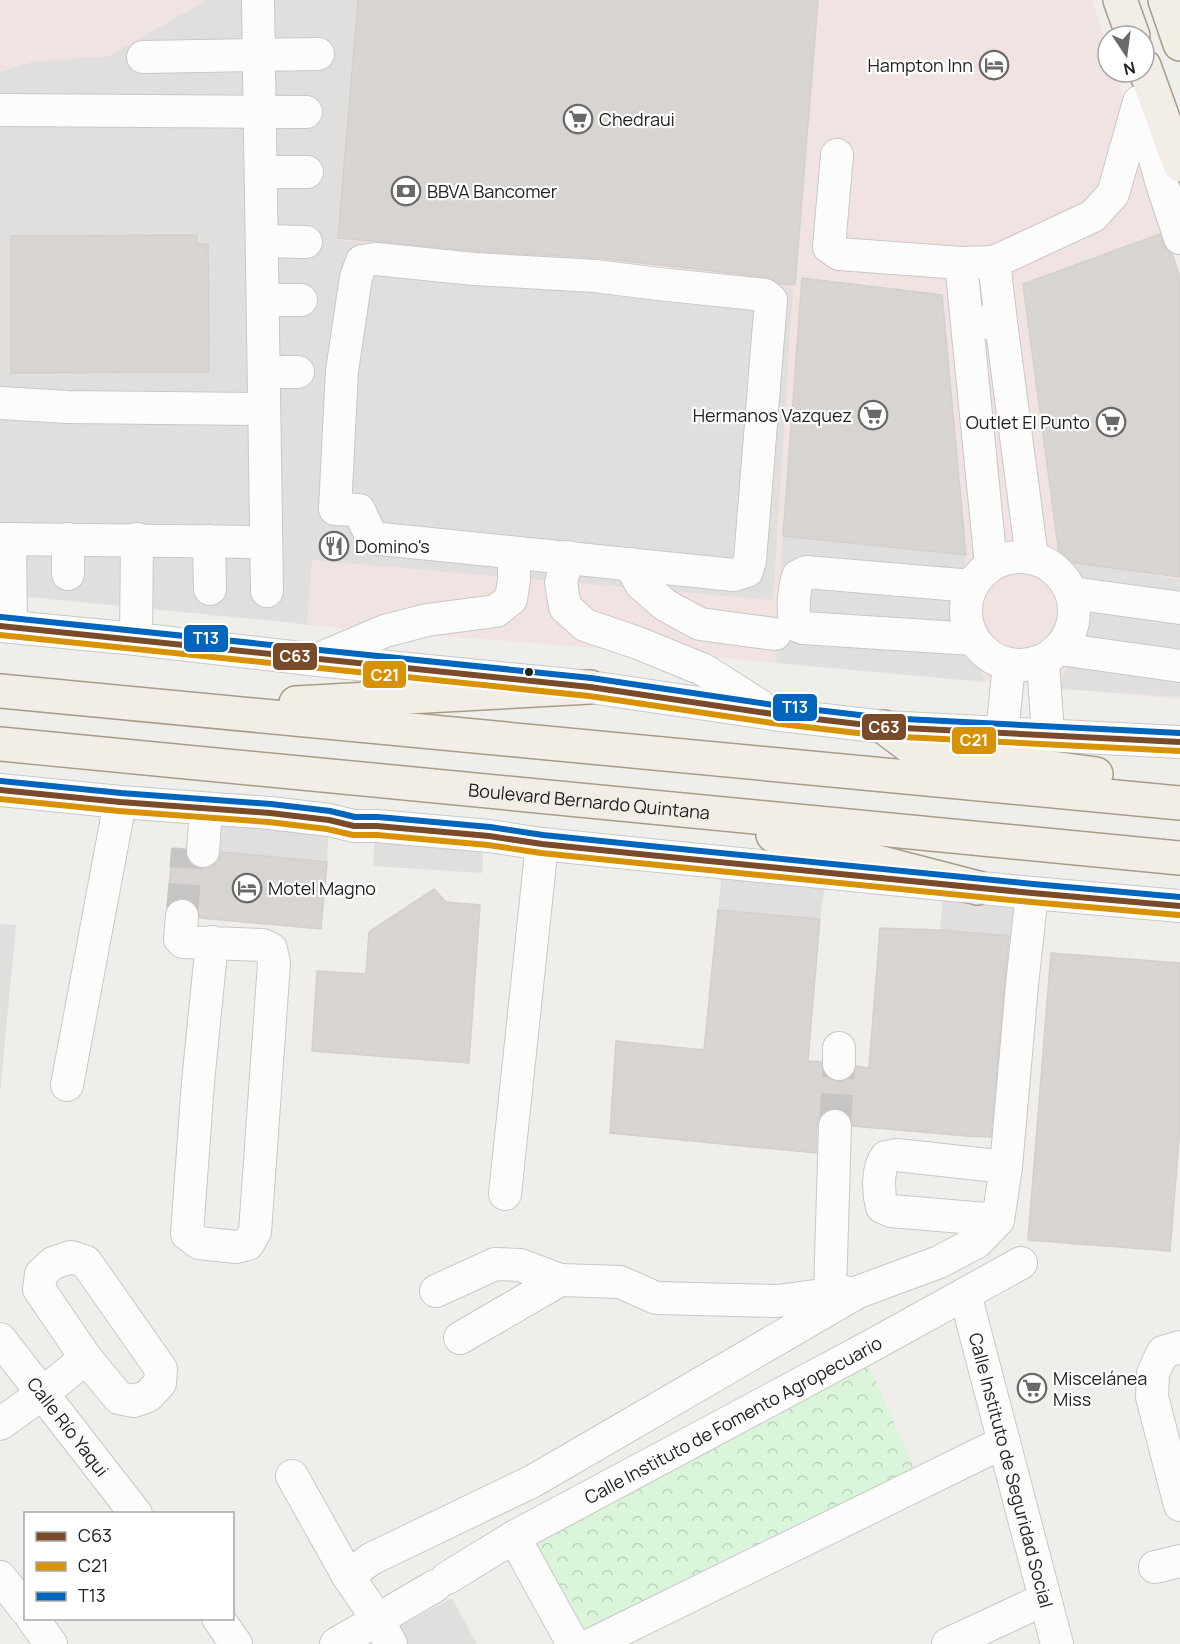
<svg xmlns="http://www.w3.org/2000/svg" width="1180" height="1644" font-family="Manrope,sans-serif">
  <defs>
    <pattern id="park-crowns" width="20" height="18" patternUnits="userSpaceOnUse" patternTransform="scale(1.5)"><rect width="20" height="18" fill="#daf5da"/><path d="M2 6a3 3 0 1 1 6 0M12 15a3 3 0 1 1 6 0" fill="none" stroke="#bbd2bb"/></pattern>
  </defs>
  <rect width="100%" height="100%" fill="#f0eeeb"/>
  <path fill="#f1e3e1" d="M0,0h1092l16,50v22h7l65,201v426l-411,-37 -462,-37 -12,-2 -295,-29z"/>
  <path fill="url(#park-crowns)" d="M866,1358l51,118 -331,167 -61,-106z"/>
  <path fill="#e0dfde" d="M207,0h150l-19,240 455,48 -20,312 -461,-40 -5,65 -12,-2 -295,-29v-522l32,-10 77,-6z
    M783,536l183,19 -5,38 2,26 8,32 14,31 -209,-19z
    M1073,563l107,16v118l-121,-8 14,-42 6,-37 -5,-32z
    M207,811l122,12 -2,39 -124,-11z
    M375,827l109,11 -2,35 -109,-7z
    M723,862l104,11 -7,46 -102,-9z
    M944,884l72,7 -5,45 -71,-6z
    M0,924l16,1 -16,169z
    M452,1598l25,46h-111z"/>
  <path fill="#d7d4d2" stroke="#d3d0cc" stroke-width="1.5" d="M358,0h460l-23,285 -15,-1 -13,-7 -170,-19 -122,-7 -137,-13z
    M1160,234l3,10 5,7 4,3 8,24v299l-120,-16 -37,-277z
    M197,235v9h11l1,128 -198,1v-137z
    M802,278l140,17 24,260 -183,-19z
    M173,848l12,1 2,10 6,7 8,3 10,-2 7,-6 3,-9 106,10 -6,67 -121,-11 -2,-10 -6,-7 -8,-3 -9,2 -8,6z
    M434,889l12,13 34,3 -11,158 -157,-12 5,-80 49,3 3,-42z
    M718,910l102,9 -12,142 13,1 3,11 6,6 8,3 10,-3 6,-6 2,-7 13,2 11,-140 60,2 69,6 -18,201 -25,-1 -113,-10 -2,-8 -6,-7 -10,-3 -9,2 -7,7 -2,8 -1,28 -206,-20 6,-92 88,9z
    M1051,953l129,10v164l-10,124 -142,-11z"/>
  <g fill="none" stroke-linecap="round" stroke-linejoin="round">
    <path stroke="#c7c5c3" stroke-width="32" stroke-dasharray="32 16" stroke-linecap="butt" d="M182,916l5,-67
      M835,1126l4,-62"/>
    <g stroke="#c9c8c7" stroke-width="34">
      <g id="minor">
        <path d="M258,0l9,591"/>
        <path d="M143,57l175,-3"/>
        <path d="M1139,102l23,82 18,54"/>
        <path d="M0,110l306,2"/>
        <path d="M837,155l-8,92 10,7 122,9 33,-1 99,-46 20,-22 26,-92"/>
        <path d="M261,172h46"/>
        <path d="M262,241l44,1"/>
        <path d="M376,259l98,10 121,7 64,8 106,11 6,5 -21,260 -3,11 -13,4 -362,-37 -13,-28 -24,-1 7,-138 14,-94 6,-16z"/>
        <path d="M994,262l8,68"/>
        <path d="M961,263l7,71"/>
        <path d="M263,300h38"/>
        <path d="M264,372h34"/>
        <path d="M0,403l67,4 197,2"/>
        <path d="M0,539l266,3"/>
        <path d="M10,539l1,88"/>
        <path d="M68,539v35"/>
        <path d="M209,541l1,48"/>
        <circle cx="1020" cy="611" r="54"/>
        <path d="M568,557l-7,25 4,25 20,18 53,18 66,27 58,37"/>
        <path d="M630,564l11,20 24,21 35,19 75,10"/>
        <path d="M991,565l-23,-231 7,-10 13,-3 14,9 30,228"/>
        <path d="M972,586l-166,-14 -8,4c-4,15 -6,34 -2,49l7,3 170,11"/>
        <path d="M1072,593l108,15"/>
        <path d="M0,626l136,13 182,21 272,27 183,27 111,13 296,15"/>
        <path d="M136,639l1,-100"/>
        <path d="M1060,649l120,17"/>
        <path d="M321,658l64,-27 42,-11 69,-9 15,-12 3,-19v-27"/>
        <path d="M1043,661l5,73"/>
        <path d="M1002,733l7,-68"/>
        <path d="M0,790l120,12 150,11 59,7 25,6h23l112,10 53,8 97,10 393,39 148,13"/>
        <path d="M203,851l3,-42"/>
        <path d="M182,916l-2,23 3,3 80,3 8,4 3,14 -19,269 -7,12 -12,3 -37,-4 -12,-9 11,-152 14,-140"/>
        <path d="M839,1048v16"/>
        <path d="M67,1085l53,-283"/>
        <path d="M505,1194l37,-350"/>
        <path d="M998,1220l-107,-9 -9,-4c-4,-15 -5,-38 4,-50l11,-2 109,12"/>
        <path d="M71,1257l15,5 75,107 -1,14 -12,13 -14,5 -15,-3 -33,-40 -47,-69 2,-15 12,-11z"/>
        <path d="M436,1291l59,-27 25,1 40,15"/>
        <path d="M830,1293l5,-167"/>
        <path id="s1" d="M965,1294l92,350"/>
        <path d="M460,1338l100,-58 60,2 36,16 121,3 68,-9"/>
        <path id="s2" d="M0,1339l136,175"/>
        <path d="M1180,1347l-17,5 -10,21 -1,24 28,108"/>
        <path d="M0,1424l42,-30 44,-36"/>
        <path d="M292,1476l56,100"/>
        <path d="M514,1537l59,107"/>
        <path d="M1155,1567l25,-6"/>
        <path d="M0,1577l26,33"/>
        <path id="s3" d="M447,1578l67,-41 355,-190 152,-84"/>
        <path d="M32,1618l19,26"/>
        <path d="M218,1618l18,26"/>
        <path d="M336,1644l99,-58"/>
        <path d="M391,1644l-13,-24 -30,-44 23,-17 162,-78 325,-189 81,-30 38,-20 21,-22 8,-53 16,-182 10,-92"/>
        <path d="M592,1644l412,-202"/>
        <path d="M948,1644l97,-45"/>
      </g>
    </g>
    <g stroke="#a79c86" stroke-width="36">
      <g id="major">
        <path d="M1120,0l13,36"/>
        <path d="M1165,0l15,44"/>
        <path d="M1144,66l36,99"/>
        <path d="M0,691l1180,112"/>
        <path d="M296,703l294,-16"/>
        <path d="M884,727l29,22 183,25"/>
        <path id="s4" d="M0,744l1180,114"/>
        <path d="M773,835l205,53"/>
      </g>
    </g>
    <use href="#minor" stroke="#fdfcfc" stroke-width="32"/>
    <use href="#major" stroke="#f3ede7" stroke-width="33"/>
    <g stroke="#fff" stroke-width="10">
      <path id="bus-1" d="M0,626l590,61 183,27 111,13 296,15
        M0,790l120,12 150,11 59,7 25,6h23l112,10 53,8 97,10 393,39 148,13"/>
    </g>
    <g stroke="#fff" stroke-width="10">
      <path id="bus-2" d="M0,635l589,61 183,27 111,13 297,15
        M0,799l119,12 150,11 58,7 26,6h24l111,10 53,8 97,10 393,39 148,13"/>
    </g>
    <g stroke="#fff" stroke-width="10">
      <path id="bus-3" d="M1,617l590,61 183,27 111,13 295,15
        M1,781l120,12 150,11 59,7 25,6h23l112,10 53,8 97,10 393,39 147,13"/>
    </g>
    <use href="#bus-1" stroke="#7a4b2a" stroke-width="6"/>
    <use href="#bus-2" stroke="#d79205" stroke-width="6"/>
    <use href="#bus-3" stroke="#0065bd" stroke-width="6"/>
  </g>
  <defs>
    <g id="hotel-ring" transform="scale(1.5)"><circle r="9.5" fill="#fff" stroke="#6a6968" stroke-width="1.5"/><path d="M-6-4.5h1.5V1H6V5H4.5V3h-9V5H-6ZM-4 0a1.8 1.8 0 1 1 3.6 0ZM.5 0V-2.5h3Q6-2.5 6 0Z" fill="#6a6968"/></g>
    <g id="supermarket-ring" transform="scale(1.5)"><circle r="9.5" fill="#fff" stroke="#6a6968" stroke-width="1.5"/><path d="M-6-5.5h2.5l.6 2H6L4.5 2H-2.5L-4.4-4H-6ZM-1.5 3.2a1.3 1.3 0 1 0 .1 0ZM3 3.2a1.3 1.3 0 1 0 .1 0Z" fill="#6a6968"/></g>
    <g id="bank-ring" transform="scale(1.5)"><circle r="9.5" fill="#fff" stroke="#6a6968" stroke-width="1.5"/><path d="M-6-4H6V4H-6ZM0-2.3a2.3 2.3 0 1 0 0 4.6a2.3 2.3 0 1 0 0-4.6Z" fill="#6a6968"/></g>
    <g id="restaurant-ring" transform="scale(1.5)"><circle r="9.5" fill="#fff" stroke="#6a6968" stroke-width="1.5"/><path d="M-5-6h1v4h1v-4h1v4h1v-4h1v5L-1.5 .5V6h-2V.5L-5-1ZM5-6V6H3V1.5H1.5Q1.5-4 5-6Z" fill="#6a6968"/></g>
  </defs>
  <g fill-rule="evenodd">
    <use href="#hotel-ring" x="994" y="65"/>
    <use href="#supermarket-ring" x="578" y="119"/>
    <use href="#bank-ring" x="406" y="191"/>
    <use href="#supermarket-ring" x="873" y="415"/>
    <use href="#supermarket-ring" x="1111" y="422"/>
    <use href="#restaurant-ring" x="334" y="546"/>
    <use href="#hotel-ring" x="247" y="888"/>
    <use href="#supermarket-ring" x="1032" y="1388"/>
  </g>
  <circle fill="#222" stroke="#fff" stroke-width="2" cx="529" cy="672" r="5"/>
  <g text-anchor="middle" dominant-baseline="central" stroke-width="4.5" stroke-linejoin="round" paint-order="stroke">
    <g font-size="18" fill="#222" stroke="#fff" text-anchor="start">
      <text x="973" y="65" text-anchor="end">Hampton Inn</text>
      <text x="599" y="119">Chedraui</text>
      <text x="427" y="191">BBVA Bancomer</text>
      <text x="852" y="415" text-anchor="end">Hermanos Vazquez</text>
      <text x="1090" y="422" text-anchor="end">Outlet El Punto</text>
      <text x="355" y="546">Domino's</text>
      <text x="268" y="888">Motel Magno</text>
      <text x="1053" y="1378">Miscelánea<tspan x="1053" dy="21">Miss</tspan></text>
    </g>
    <g font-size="18" fill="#222" stroke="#fff">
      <text stroke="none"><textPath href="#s4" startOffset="592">Boulevard Bernardo Quintana</textPath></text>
      <text stroke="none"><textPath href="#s3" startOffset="327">Calle Instituto de Fomento Agropecuario</textPath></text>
      <text stroke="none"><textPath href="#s2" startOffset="111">Calle Río Yaqui</textPath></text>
      <text stroke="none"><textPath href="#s1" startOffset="182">Calle Instituto de Seguridad Social</textPath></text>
    </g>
  </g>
  <g stroke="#fff" stroke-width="2">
    <rect x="183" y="624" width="46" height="29" rx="6" fill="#0065bd"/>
    <rect x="272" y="642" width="46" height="29" rx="6" fill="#7a4b2a"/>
    <rect x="362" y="660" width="45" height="29" rx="6" fill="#d79205"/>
    <rect x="772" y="693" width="46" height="29" rx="6" fill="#0065bd"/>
    <rect x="861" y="713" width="46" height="28" rx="6" fill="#7a4b2a"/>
    <rect x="951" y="726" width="46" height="29" rx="6" fill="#d79205"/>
  </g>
  <g font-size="16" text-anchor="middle" font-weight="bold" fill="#fff">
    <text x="206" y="644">T13</text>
    <text x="295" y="662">C63</text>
    <text x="385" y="681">C21</text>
    <text x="795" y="713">T13</text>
    <text x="884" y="733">C63</text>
    <text x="974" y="746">C21</text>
  </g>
  <rect x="24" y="1512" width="210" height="108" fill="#ffffff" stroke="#a7a7a7" stroke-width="1.5"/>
  <rect x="36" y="1532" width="30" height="9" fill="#7a4b2a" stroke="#a7a7a7" stroke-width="1.5"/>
  <text x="78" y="1542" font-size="18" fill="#222222">C63</text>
  <rect x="36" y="1562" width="30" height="9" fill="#d79205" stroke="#a7a7a7" stroke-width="1.5"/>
  <text x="78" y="1572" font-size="18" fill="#222222">C21</text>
  <rect x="36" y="1592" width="30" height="9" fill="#0065bd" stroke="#a7a7a7" stroke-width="1.5"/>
  <text x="78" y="1602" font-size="18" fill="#222222">T13</text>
  <g transform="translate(1126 54) rotate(167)"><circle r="28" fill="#ffffff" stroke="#a7a7a7" stroke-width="1.5"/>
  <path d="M0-4.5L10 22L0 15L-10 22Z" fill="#6a6968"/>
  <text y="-9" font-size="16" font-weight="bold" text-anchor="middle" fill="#222222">N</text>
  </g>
</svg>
